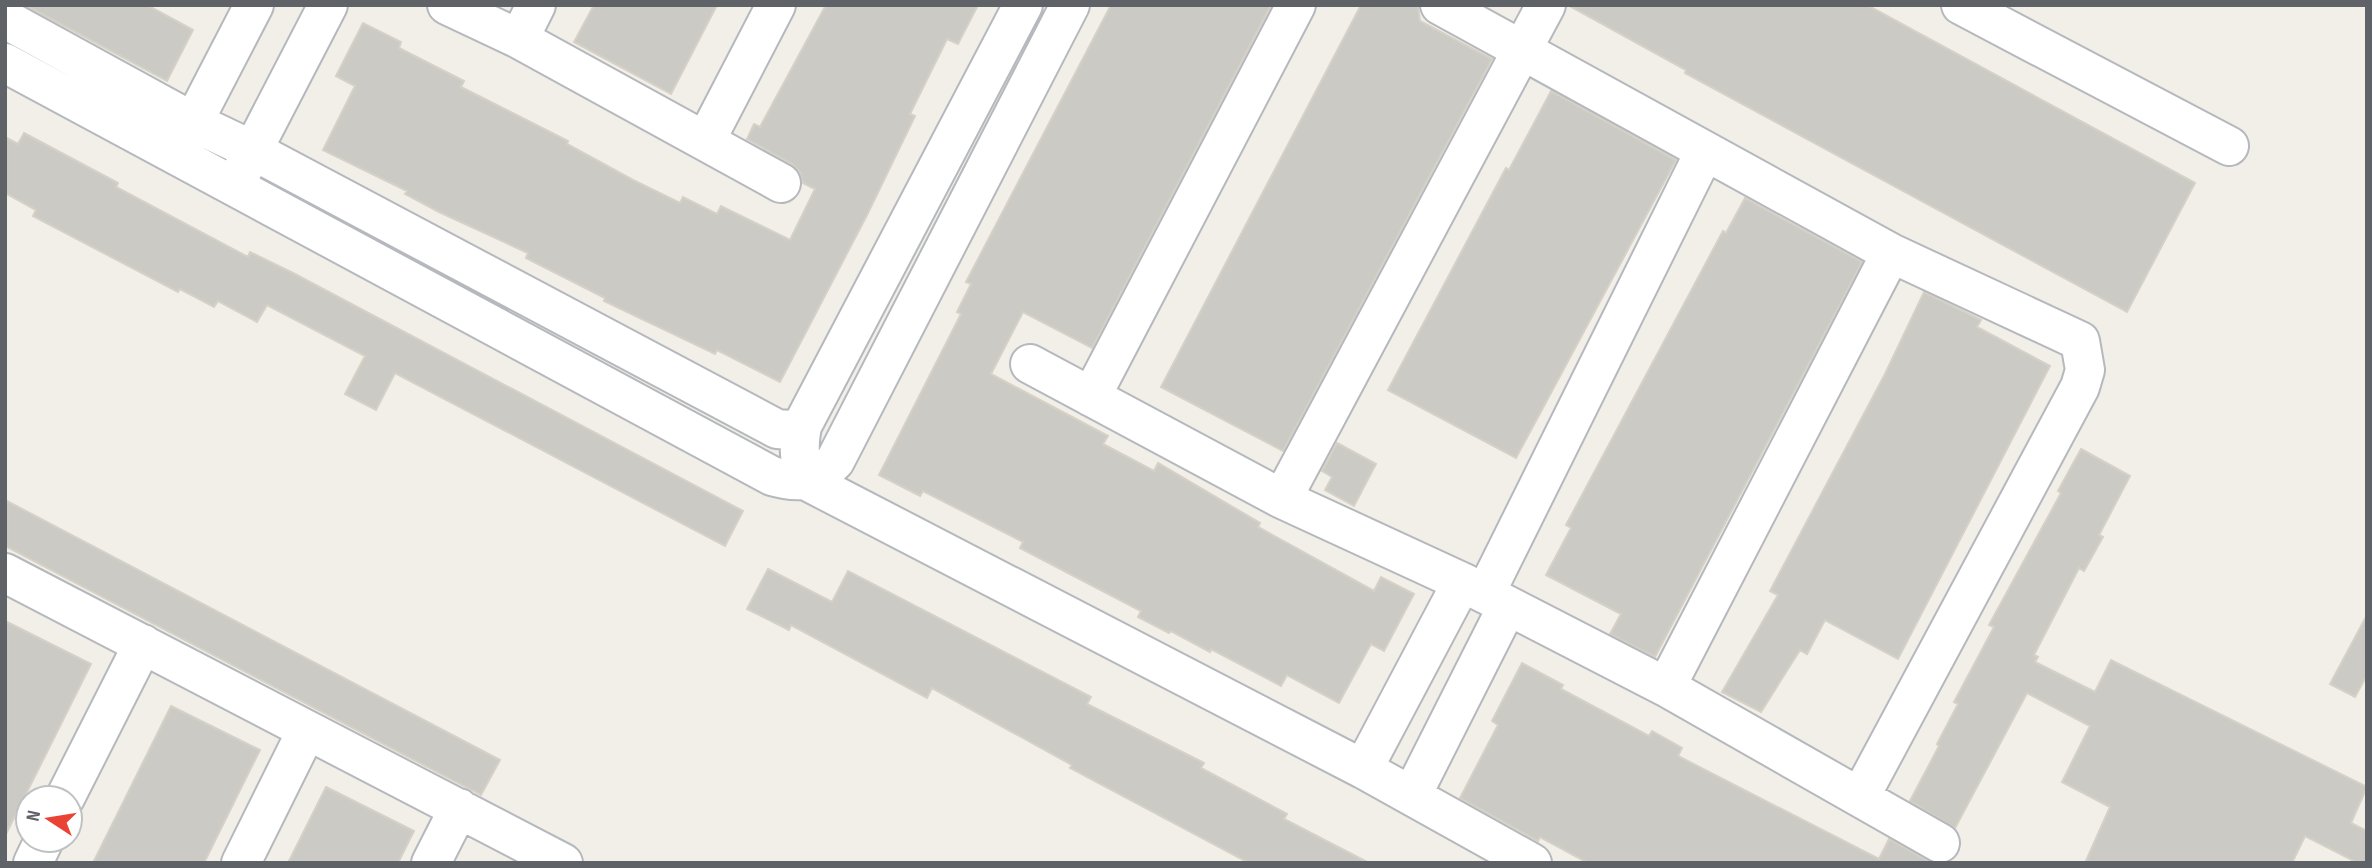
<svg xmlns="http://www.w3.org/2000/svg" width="2372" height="868" font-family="'Sofia Sans Condensed',sans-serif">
  <rect width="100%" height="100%" fill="#f1efe8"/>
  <path fill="#cccac5" stroke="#d6d1c6" stroke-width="2" d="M25,5h122l46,25 -26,51z
    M594,5h123l-46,89 -97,-52z
    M826,5h152l-20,39 -11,-5 -37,75 5,2 -48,99 -87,167 -63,-32 -2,4 -111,-53 1,-3 -79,-40 2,-5 -89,-41 -34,-18 2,-3 -84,-41 32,-64 -19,-10 27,-53 38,19 -2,6 65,33 -3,6 107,54 -1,3 66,36 47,23 3,-6 34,17 4,-8 69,34 25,-51 -12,-6 -3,-11 -8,-8 -45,-25 7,-15 6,3z
    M1111,5h160l-179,343 -69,-36 -32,62 117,62 -5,8 51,27 4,-8 102,60 -2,4 116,64 7,-14 33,17 -30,57 -13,-7 -32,59 -52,-28 -6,11 -70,-37 -1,3 -39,-21 -2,2 -31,-16 3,-6 -121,-63 3,-6 -100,-51 -3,5 -41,-21 82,-161 -4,-2 14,-28 -5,-2z
    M1361,5h57l2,16 72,38 -209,392 -122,-64z
    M1568,5h299l328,178 -68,129 -442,-239 1,-3z
    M1551,91l125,69 -160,298 -128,-68 118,-222 3,2z
    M24,133l94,50 -2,4 132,70 2,-5 43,21 450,238 -18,35 -330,-173 -19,37 -31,-16 20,-38 -98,-51 -10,17 -39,-21 -4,6 -34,-18 -2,3 -145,-76 3,-6 -31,-17v-56l13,7z
    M1745,198l117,64 -207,395 -45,-23 11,-20 -75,-39 25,-47 -5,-3 157,-294 3,2z
    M1924,292l57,28 -4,7 73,39 -152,293 -73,-39 -18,34 -7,-4 -39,62 -39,-20 56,-97 -8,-4 115,-217z
    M1337,443l39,21 -22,42 -29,-16 7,-13 -10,-6z
    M2081,449l49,27 -31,59 4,2 -19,34 -5,-3 -45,87 4,2 -3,5 60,30 16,-32 256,127 -16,36 16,8v32h-9l-53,-27 -13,27h-207l25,-56 -48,-25 28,-56 -63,-33 -72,135 -45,-27 29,-55 -2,-2 21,-40 -4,-2 40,-75 -5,-2 72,-132 -3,-2z
    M5,500l495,260 -19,35 -476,-249z
    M768,569l64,33 16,-31 243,126 -4,7 117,59 -3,5 86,46 -3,5 85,44h-120l-179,-95 2,-3 -140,-77 -5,10 -136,-73 -2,5 -42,-21z
    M2367,615v60l-12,22 -25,-13z
    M5,621l86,43 -86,172z
    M1522,663l41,22 -2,4 88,47 3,-5 30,17 -4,8 201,103 10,-20 43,24h-344l-48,-26 -2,4 -78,-43 38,-73 -6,-4z
    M171,706l89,44 -14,28 -42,85h-111z
    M326,787l88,44 -16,32h-110z"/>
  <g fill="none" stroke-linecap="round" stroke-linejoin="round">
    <g stroke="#b5b8bc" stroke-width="42">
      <path id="minor" d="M447,5l72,34 262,144
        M1023,5l-221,421c-4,21 -3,35 5,55l556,288 169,94
        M1440,5l451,248 189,88 5,29 -5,17 -220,410
        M1961,5l268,141
        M5,19l188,103 59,28 525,279 14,1 11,-4
        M519,39l17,-34
        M5,63l767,413c27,8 43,6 63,-15l235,-456
        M706,140l70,-135
        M182,144l72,-139
        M242,171l86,-166
        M1030,364l252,135 180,83 204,105 274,156
        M1091,397l205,-392
        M1282,499l264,-494
        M5,573l558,290
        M1485,594l220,-443
        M1666,687l225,-434
        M1363,769l99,-187
        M1412,795l95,-188
        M65,798l78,-154
        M33,863l11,-23
        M241,863l65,-131
        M431,863l28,-55"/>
    </g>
    <use href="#minor" stroke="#fff" stroke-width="38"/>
  </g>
  <rect width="2372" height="868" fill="none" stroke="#5f6368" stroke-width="14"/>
  <g transform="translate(49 819) rotate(282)"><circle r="33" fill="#ffffff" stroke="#bfc1c3" stroke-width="2"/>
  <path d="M0-5L12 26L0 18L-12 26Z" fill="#ea4335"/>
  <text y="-10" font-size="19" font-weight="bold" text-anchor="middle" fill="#5f6368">N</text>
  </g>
</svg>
